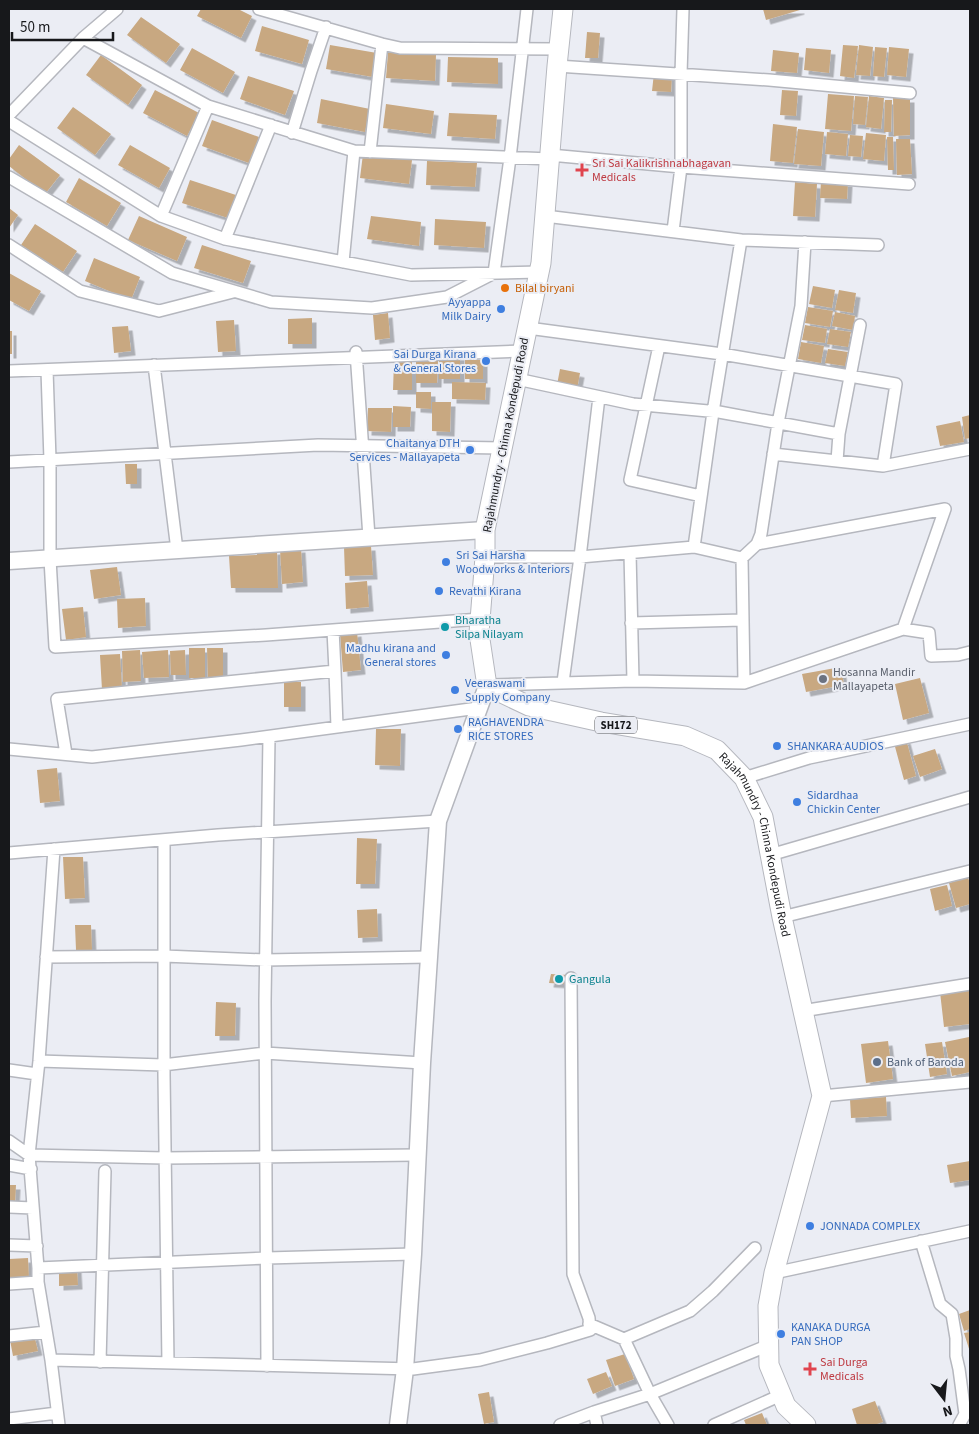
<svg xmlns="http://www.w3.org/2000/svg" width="979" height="1434" font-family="'Source Sans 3',sans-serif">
  <defs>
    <filter id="shadow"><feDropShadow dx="4.5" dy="4.5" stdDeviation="0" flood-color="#0004"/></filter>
  </defs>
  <rect width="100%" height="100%" fill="#ebedf4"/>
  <path fill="#c8a881" filter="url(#shadow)" d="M201,9h37l14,7 -11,22 -44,-22z
    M763,9h37v1l-34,10z
    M141,17l39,27 -14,19 -39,-28z
    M262,26l47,14 -7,24 -47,-13z
    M587,32l13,1 -2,25h-13z
    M330,45l47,8 -4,24 -47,-8z
    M843,45l15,1 -4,32 -14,-2z
    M859,45l14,2 -3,29 -14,-1z
    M875,47l12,1 -3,29 -11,-1z
    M889,47l20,2 -3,28 -19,-2z
    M192,48l43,24 -12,21 -43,-23z
    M806,48l25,2 -2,23 -25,-3z
    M773,50l26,3 -2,20 -26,-2z
    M388,52l48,3 -1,26 -49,-3z
    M101,55l41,30 -14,20 -42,-30z
    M448,57l50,1v26l-51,-2z
    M654,73l18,2 -1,17 -19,-1z
    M248,76l46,15 -9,24 -45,-16z
    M155,90l44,23 -12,23 -44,-23z
    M782,90l16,1 -2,25 -16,-1z
    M828,94l26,2 -3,35 -26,-2z
    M855,96l13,1 -3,28 -12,-1z
    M869,96l15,2 -3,31 -15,-2z
    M893,98h17v37l-16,1z
    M321,99l49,10 -5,23 -48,-9z
    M885,100h7l-1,32h-7z
    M386,104l48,7 -3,23 -48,-6z
    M73,107l38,27 -16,21 -38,-27z
    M449,113l48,2 -2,24 -48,-3z
    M212,120l47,17 -10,26 -47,-17z
    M773,124l24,3 -4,36 -23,-2z
    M798,129l26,3 -3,34 -27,-2z
    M827,132l21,2 -2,22 -21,-2z
    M866,133l20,2 -2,26 -21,-2z
    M850,135l13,1 -2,21 -13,-1z
    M887,137h6l1,33h-6z
    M896,139h14l2,35 -15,1z
    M19,145l41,30 -15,19 -36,-28v-7z
    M130,145l40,23 -11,20 -41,-23z
    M363,154l49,6 -3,24 -49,-6z
    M427,161l50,2 -2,24 -49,-2z
    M79,178l42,25 -14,23 -41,-24z
    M190,180l49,16 -8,23 -49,-16z
    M821,181l27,1 -1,17 -27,-1z
    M795,182l22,2 -2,33 -22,-1z
    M9,208l9,7 -9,13z
    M139,216l48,21 -10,24 -49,-21z
    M371,216l50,6 -2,24 -52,-7z
    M435,219l51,3 -2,26 -50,-3z
    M35,224l42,27 -14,21 -42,-27z
    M202,245l49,16 -8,22 -49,-15z
    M94,258l46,19 -9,23 -46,-19z
    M9,273l32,18 -12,20 -20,-11z
    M813,286l22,4 -3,18 -23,-4z
    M839,290l17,3 -3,20 -18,-3z
    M808,307l25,4 -3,16 -25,-4z
    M835,312l20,4 -2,14 -21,-4z
    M388,313l2,25 -15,2 -2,-25z
    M312,318v26h-24v-25z
    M234,320l2,31 -18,1 -2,-31z
    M805,325l22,4 -2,14 -23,-3z
    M128,326l3,25 -17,2 -2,-26z
    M830,329l21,3 -3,15 -21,-3z
    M9,331h3v23h-3z
    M801,342l23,4 -3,17 -23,-4z
    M828,349l20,3 -3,14 -20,-3z
    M439,356h21v23h-21z
    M465,360h18v19h-18z
    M394,361h18v29h-19z
    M416,361h22l-1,22h-21z
    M560,369l20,4 -3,16 -20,-4z
    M452,382l34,1 -1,17 -33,-1z
    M416,392h15v17l-15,-1z
    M432,402h19l-1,30 -18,-1z
    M393,406l18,1 -1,20h-17z
    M368,408h24l-1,24 -24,-1z
    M970,415v23l-5,1 -3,-22z
    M960,421l4,21 -24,4 -4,-20z
    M125,464h12v20h-11z
    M371,546l2,29 -28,1 -1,-29z
    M301,548l2,34 -21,2 -2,-35z
    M277,550l1,38h-47l-2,-32 28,-1v-4z
    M117,567l4,28 -27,4 -4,-29z
    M367,581l2,26 -23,2 -1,-26z
    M145,598l1,28 -28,2 -1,-29z
    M83,607l3,30 -20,3 -4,-31z
    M357,632l4,38 -18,2 -3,-38z
    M189,648h16v30h-16z
    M207,648h16v32h-15z
    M140,650l1,31 -18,1 -1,-31z
    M168,650l1,27 -25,1 -2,-26z
    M185,650l1,25h-15l-1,-24z
    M120,654l2,35 -20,1 -2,-35z
    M841,667l3,18 -38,7 -4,-18z
    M920,678l9,35 -26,7 -8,-36z
    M284,682h17v25h-17z
    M376,729h25l-1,37 -25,-1z
    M906,739l10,37 -12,4 -10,-37z
    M935,749l7,20 -22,8 -7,-21z
    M57,768l3,33 -20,2 -3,-33z
    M357,838l20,1 -2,45h-19z
    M63,857h20l2,41 -20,1z
    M968,877l2,7v20l-14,4 -7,-25z
    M947,885l5,21 -17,5 -5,-22z
    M377,909l1,28 -20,1 -1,-28z
    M75,925h16l1,25h-16z
    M551,974l17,1 -2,9 -17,-1z
    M970,988v36l-26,3 -4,-35z
    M216,1002l20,1 -1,33h-20z
    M969,1037l1,35 -18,4 -7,-34z
    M888,1041l5,38 -27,4 -5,-39z
    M942,1042l5,32 -17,3 -5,-33z
    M886,1097l1,19 -36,2 -1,-19z
    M970,1161v19l-20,3 -3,-18z
    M9,1185h7l-1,18h-6z
    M28,1258l1,20 -20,1v-20z
    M77,1267l1,18 -19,1v-18z
    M970,1310v19l-6,2 -5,-17z
    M970,1332v20l-6,-19z
    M34,1335l4,16 -25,5 -3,-16z
    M625,1354l9,25 -19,7 -9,-26z
    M606,1372l6,14 -19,8 -6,-15z
    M489,1392l5,30 -10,2 -6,-30z
    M875,1401l8,21 -9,3h-17l-5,-16z
    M762,1413l5,12h-21l-2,-5z"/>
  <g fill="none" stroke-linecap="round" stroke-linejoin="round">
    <g stroke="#b5b7be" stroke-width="14">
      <path id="street" d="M259,9l123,35 18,4 159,1
        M83,38l125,68 146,45 196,8
        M557,66l212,14 141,13
        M9,115l74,-77 34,-29
        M9,121l152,95 64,23 186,36 128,-3
        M292,133l19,-62 15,-44
        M370,152l12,-108
        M550,155l131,12 228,17
        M9,177l163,96 99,29 101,6 75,-11 47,-24 16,-115 17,-149
        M161,216l47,-110
        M545,216l196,24 137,5
        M673,231l8,-64v-93l2,-65
        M225,239l46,-114
        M9,245l71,46 79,20 74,-19
        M343,262l11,-111
        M528,328l194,26 174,30 -13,82
        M659,346l-29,134 71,16
        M356,352l13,185
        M154,365l23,185
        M47,370l3,90v99l5,88 211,-12 214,-16
        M9,371l514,-20
        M517,379l116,25 86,8 120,22
        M773,454l110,12 87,-17
        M837,461l2,-27 21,-109
        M9,462l309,-17 184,3
        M694,547l19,-135 28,-172
        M630,553l3,128
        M485,557h95l114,-10 48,11 2,125 -111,-2 -141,4
        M742,558l15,-14 4,-10 17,-111 23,-117 4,-64
        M631,623l111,-3
        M903,629l26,4 2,23 27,-1 12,-3
        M333,630l2,41
        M563,682l17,-125 19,-160
        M744,683l159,-54 42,-120 -188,35
        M9,749l83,8 149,-17 237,-32
        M66,754l-9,-55 278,-28 2,56
        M744,778l65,-20 161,-34
        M164,840v235l4,288
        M54,849l-15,212 -10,94 9,113v14l13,78 8,65
        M9,853l209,-18 220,-14
        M770,855l200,-58
        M782,917l188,-46
        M46,957l118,-1 101,4 163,-3
        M802,1011l168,-27
        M39,1061l124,4 102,-12 157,10
        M9,1070l28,4
        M822,1096l148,-14
        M9,1141l20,14 136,3 251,-3
        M9,1165l22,4
        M9,1207l24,1
        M921,1241l19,63 12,10 4,24v18l3,13 6,45 -6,11
        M9,1245l28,1
        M38,1268l229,-10 146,-4
        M774,1273l196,-42
        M9,1284l29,-2
        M589,1324l35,15 26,55 18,31
        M9,1336l37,-4
        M624,1339l66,-28 23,-20 42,-43
        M51,1360l362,9 67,-9 67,-17 43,-13 -1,-12 -16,-44 -2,-296
        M100,1362l5,-191
        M267,1366l-2,-365 4,-264
        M594,1412l3,13
        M10,1425l-1,-6 48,-6
        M560,1425l34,-13 56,-18 119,-49
        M714,1425l67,-30"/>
    </g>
    <g stroke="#b5b7be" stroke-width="19">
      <path id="secondary" d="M9,561l476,-31
        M398,1425l7,-56 8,-115 9,-191 16,-242 49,-135"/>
    </g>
    <g stroke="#b5b7be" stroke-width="21">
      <g id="primary">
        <path id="s1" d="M563,9l-6,57 -16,197 -56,267v27l-6,76 8,53 42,20 72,16 84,14 32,14 27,28 19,39 19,100 40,179 -48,177 -6,33 1,59 17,41 20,19"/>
      </g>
    </g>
    <use href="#street" stroke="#fff" stroke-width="11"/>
    <use href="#secondary" stroke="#fff" stroke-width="16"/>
    <use href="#primary" stroke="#fff" stroke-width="19"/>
  </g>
  <g fill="#e0444e" stroke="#ebedf4" stroke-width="2">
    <path d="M579.5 162.5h5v5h5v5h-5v5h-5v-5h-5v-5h5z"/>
    <path d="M807.5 1361.5h5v5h5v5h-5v5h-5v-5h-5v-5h5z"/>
  </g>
  <circle fill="#e8710a" stroke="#ebedf4" stroke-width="2" cx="505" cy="288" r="5"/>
  <g fill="#3f7fe0" stroke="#ebedf4" stroke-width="2">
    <circle cx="501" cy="309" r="5"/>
    <circle cx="486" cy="361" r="5"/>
    <circle cx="470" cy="450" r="5"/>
    <circle cx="446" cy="562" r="5"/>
    <circle cx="439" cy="591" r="5"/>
    <circle cx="446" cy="655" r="5"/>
    <circle cx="455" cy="690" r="5"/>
    <circle cx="458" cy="729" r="5"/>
    <circle cx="777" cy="746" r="5"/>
    <circle cx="797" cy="802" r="5"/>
    <circle cx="810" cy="1226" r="5"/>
    <circle cx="781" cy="1334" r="5"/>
  </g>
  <g fill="#0f9aa8" stroke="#ebedf4" stroke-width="2">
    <circle cx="445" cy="627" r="5"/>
    <circle cx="559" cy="979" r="5"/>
  </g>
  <circle fill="#6b7280" stroke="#ebedf4" stroke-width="2" cx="823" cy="679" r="5"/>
  <circle fill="#5c6f8a" stroke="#ebedf4" stroke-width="2" cx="877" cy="1062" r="5"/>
  <g text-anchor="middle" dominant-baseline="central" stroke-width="4" stroke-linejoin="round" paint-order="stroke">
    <rect fill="#ebedf4" stroke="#57585c" stroke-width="1" x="595" y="716.5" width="42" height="17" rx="4"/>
    <g font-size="11" font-weight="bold" fill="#17181b">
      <text x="616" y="725">SH172</text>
    </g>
    <g font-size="12" fill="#be3a42" stroke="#ebedf4" text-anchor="start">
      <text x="592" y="163">Sri Sai Kalikrishnabhagavan<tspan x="592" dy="14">Medicals</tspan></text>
      <text x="820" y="1362">Sai Durga<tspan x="820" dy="14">Medicals</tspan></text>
    </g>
    <g font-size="12" fill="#c56008" stroke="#ebedf4" text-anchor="start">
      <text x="515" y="288">Bilal biryani</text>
    </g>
    <g font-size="12" fill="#366cbe" stroke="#ebedf4" text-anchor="start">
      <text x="491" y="302" text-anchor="end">Ayyappa<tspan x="491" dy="14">Milk Dairy</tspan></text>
      <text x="476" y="354" text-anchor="end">Sai Durga Kirana<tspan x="476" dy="14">&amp; General Stores</tspan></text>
      <text x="460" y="443" text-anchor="end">Chaitanya DTH<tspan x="460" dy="14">Services - Mallayapeta</tspan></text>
      <text x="456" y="555">Sri Sai Harsha<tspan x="456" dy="14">Woodworks &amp; Interiors</tspan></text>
      <text x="449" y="591">Revathi Kirana</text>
      <text x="436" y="648" text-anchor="end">Madhu kirana and<tspan x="436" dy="14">General stores</tspan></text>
      <text x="465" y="683">Veeraswami<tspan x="465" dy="14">Supply Company</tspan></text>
      <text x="468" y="722">RAGHAVENDRA<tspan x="468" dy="14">RICE STORES</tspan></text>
      <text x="787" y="746">SHANKARA AUDIOS</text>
      <text x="807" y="795">Sidardhaa<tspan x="807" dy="14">Chickin Center</tspan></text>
      <text x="820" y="1226">JONNADA COMPLEX</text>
      <text x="791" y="1327">KANAKA DURGA<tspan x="791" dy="14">PAN SHOP</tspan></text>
    </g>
    <g font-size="12" fill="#17181b" stroke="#ebedf4">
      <text transform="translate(506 435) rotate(-79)">Rajahmundry - Chinna Kondepudi Road</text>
      <text stroke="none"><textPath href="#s1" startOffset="1030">Rajahmundry - Chinna Kondepudi Road</textPath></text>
    </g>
    <g font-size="12" fill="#0d838f" stroke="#ebedf4" text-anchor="start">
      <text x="455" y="620">Bharatha<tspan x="455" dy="14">Silpa Nilayam</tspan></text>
      <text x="569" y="979">Gangula</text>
    </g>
    <g font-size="12" fill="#5b616d" stroke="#ebedf4" text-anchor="start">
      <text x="833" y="672">Hosanna Mandir<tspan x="833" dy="14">Mallayapeta</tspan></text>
    </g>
    <g font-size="12" fill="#4e5e75" stroke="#ebedf4" text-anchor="start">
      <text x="887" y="1062">Bank of Baroda</text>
    </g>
  </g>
  <rect width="979" height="1434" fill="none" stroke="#17181b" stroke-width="20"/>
  <g transform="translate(944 1399) rotate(164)" stroke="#ebedf4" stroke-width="4" paint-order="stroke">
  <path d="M0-4L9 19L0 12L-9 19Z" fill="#17181b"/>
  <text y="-8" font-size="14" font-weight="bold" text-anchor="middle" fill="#17181b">N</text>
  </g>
  <path d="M12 32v8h101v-8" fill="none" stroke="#17181b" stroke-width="2.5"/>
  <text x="20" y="32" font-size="15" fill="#17181b" stroke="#ebedf4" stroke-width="4" paint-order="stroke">50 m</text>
</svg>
